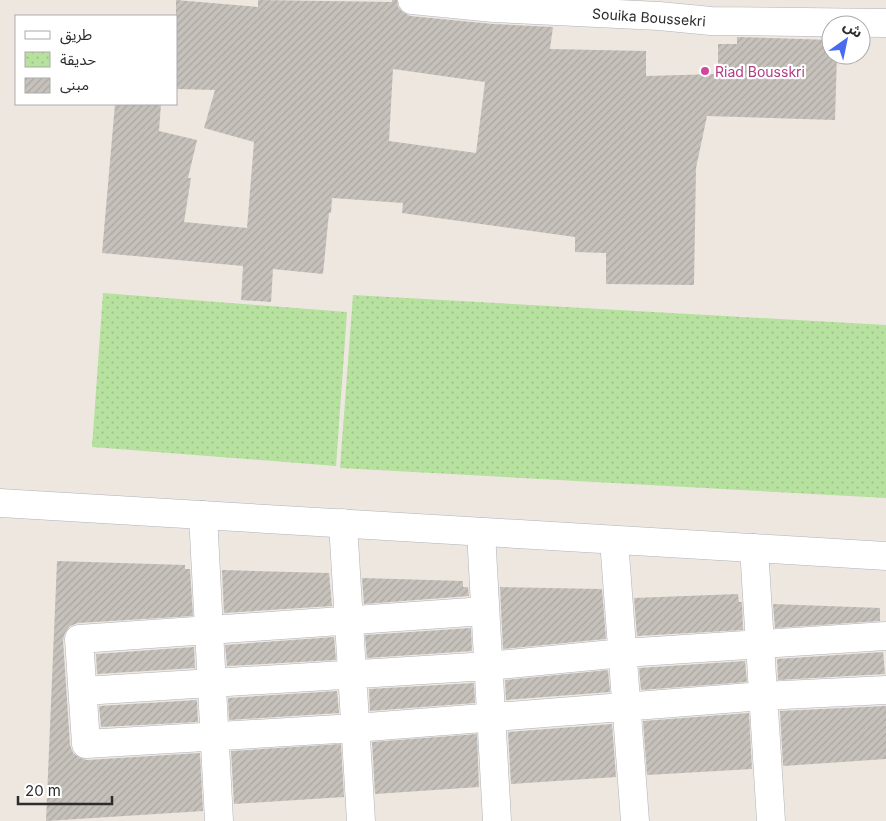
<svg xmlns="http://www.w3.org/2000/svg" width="886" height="821" font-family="Inter,'Noto Sans Arabic',sans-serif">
  <defs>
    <pattern id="park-dots" width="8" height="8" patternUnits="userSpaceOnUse" patternTransform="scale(1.25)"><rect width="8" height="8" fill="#b7e19f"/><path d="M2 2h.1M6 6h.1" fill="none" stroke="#9ec189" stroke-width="1.8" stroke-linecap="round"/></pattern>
    <pattern id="building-hatch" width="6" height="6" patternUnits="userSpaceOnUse" patternTransform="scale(1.25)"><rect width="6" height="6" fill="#c6c1bb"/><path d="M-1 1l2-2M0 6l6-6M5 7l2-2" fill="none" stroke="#aaa6a1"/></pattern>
  </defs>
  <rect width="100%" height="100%" fill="#ede7e0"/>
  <path fill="url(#park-dots)" d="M103,293l244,19 -11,154 -244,-19z
    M353,295l533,30v173l-546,-30z"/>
  <path fill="url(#building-hatch)" fill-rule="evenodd" d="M176,0l82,7v-7l134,2v-2h5l1,7 5,5 7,4 83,8 60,3 -3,22 96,2v25l72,-2v-30h19v-7l94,3v15h6l-2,65 -128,-4 -11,52 -2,117 -88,-1v-31l-31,-1v-15l-173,-24 1,-10 -71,-5 -1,15h-2l-6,61 -50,-5 -2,33 -30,-2 2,-34 -141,-13 13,-149h46l-2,27 38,9 -9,38h3l-7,44 63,6 7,-86 -50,-14 11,-38 -39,-1zM393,69l92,13 -9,71 -87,-12z
    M57,561l128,4v4h5l3,47 -115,7 -8,3 -5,7 -2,7 7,105 3,8 7,5 7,2 113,-7 3,58 -157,10z
    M222,570l107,3 3,33 -108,7z
    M362,578l101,3v6h5l1,9 -105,8z
    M500,587l102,2 4,50 -103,10z
    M738,594l1,8h3l1,28 -106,6 -3,-38z
    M773,604l107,4v13l-105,7z
    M471,628l1,23 -105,7 -2,-23z
    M334,637l2,23 -109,6 -2,-21z
    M194,647l1,21 -98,6 -1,-20z
    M883,652l2,22 -107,6 -1,-21z
    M745,661l2,21 -106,8 -2,-22z
    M608,670l2,22 -104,8 -1,-20z
    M474,683l1,20 -105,8 -1,-22z
    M337,691l2,22 -110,7 -1,-22z
    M197,700l1,22 -97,5 -2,-21z
    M886,706v53l-103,7 -3,-55z
    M749,713l3,56 -105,6 -4,-54z
    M612,724l4,53 -105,7 -3,-52z
    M477,734l2,53 -104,7 -3,-52z
    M341,744l3,53 -110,7 -3,-53z"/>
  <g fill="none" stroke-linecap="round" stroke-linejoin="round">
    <g stroke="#b0b2bc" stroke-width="29">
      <path id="street" d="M412,0l82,8 165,8 52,5 175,2
        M203,515l16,306
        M343,523l18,298
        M481,532l16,289
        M614,540l21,281
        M754,548l17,273
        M485,611l-406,28 7,105 269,-16 408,-32 123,-6
        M83,691l405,-25 135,-13 263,-17"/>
    </g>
    <g stroke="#b0b2bc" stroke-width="29">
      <path id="secondary" d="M0,503l886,53"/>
    </g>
    <use href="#street" stroke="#fff" stroke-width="28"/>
    <use href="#secondary" stroke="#fff" stroke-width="28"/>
  </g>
  <circle fill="#d1479c" stroke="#fff" stroke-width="2" cx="705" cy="71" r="5"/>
  <g text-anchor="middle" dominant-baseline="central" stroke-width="4.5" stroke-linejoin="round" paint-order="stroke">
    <g font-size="14" fill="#2c2c2c" stroke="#fff">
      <text transform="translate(649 17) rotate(4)">Souika Boussekri</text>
    </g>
    <g font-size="14" fill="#b23c85" stroke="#fff" text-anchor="start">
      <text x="715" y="71">Riad Bousskri</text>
    </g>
  </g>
  <rect x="15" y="15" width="162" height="90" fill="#ffffff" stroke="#ababab"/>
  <rect x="25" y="31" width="25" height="8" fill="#ffffff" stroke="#ababab"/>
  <text x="60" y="40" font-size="15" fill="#2c2c2c">طريق</text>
  <rect x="25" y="52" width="25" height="15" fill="url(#park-dots)" stroke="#ababab"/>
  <text x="60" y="65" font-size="15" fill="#2c2c2c">حديقة</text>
  <rect x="25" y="78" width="25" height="15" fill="url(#building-hatch)" stroke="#ababab"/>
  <text x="60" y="90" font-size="15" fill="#2c2c2c">مبنى</text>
  <g transform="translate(846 40) rotate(33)"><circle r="24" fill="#ffffff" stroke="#ababab"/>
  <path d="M0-4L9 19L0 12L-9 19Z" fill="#486bf2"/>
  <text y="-8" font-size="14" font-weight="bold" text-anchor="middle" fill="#2c2c2c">ش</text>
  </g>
  <path d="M18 796v8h94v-8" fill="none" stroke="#2c2c2c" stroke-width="2.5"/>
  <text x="25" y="796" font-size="15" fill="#2c2c2c" stroke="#ffffff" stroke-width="4" paint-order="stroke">20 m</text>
</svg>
